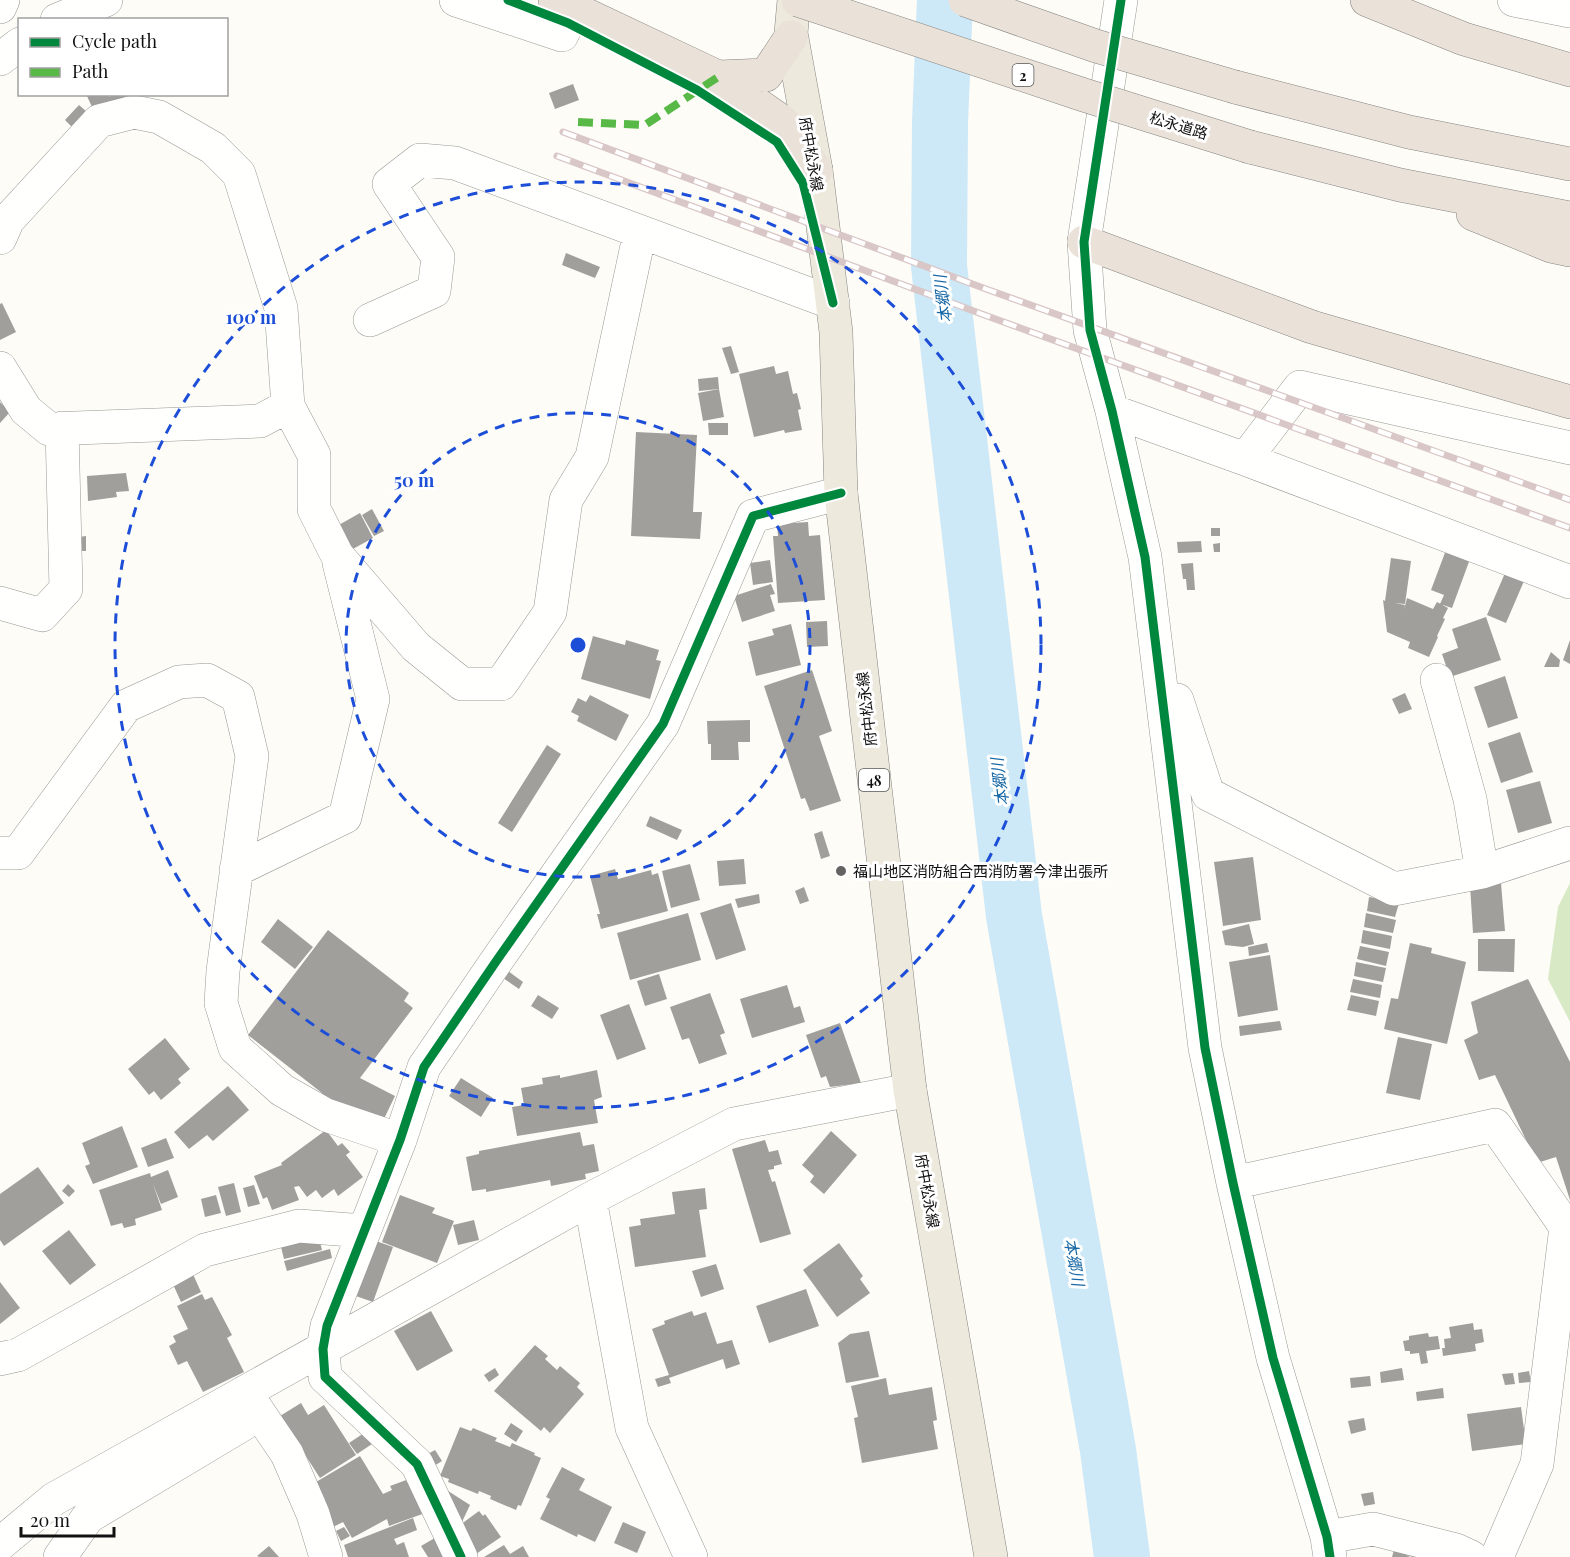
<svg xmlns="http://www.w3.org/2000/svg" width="1570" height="1557" font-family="'Playfair Display','Noto Sans JP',serif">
  <rect width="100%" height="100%" fill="#fdfcf7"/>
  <path fill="#d8eac5" d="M1570,883v139l-22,-43 10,-72z"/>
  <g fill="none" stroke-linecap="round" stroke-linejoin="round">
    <path stroke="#cde8f7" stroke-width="56" d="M945,0l-5,122 -1,144 75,650 94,534 14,107"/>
  </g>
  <path fill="#a19f9c" d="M573,84l6,16 -24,9 -6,-16z
    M86,94h22l1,3 5,-3h20l-28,12 -13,3z
    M79,105l8,7 -15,15 -7,-7z
    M566,253l34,14 -5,11 -33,-13z
    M2,303l14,29 -16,8v-36z
    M731,346l8,26 -8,2 -9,-26z
    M774,366l2,8 12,-3 5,23 4,-1 4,16 -3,1 4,20 -17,3 -1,-3 -30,7 -15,-63z
    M718,377l1,12 -20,2 -1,-12z
    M719,389l5,28 -21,4 -5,-28z
    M0,402l10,10 -10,11z
    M708,423h20v12h-19z
    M636,432l61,3 -4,77h9l-2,27 -69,-3z
    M126,473l3,18 -13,1 1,5 -29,4 -1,-25z
    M372,509l12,22 -10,5 -12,-21z
    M360,513l13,25 -22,12 -14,-24z
    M808,522l1,14 11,-1 5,65 -47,3 -5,-67h5l-1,-12z
    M1211,528h9v8h-9z
    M86,536v15h-6l-1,-14z
    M1201,541l1,11 -24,1 -1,-11z
    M1220,543v9h-6l-1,-8z
    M1446,550l24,9 -18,49 -12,-4 4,-9 -13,-5z
    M1391,558l20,3 -6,43 -10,-1 10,2 -1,5 3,-12 26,11 4,-7 11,6 -5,10 2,1 -8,17 1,1 -9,20 -21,-9 2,-6 -23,-10 -4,-32 2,1z
    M770,560l3,22 -20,3 -3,-22z
    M1193,563l2,27h-8l-1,-11h-3l-2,-15z
    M1505,573l19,8 -18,42 -19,-8z
    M771,584l4,10 -5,1 5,16 -33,11 -8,-26z
    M1486,617l15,43 -51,17 -8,-23 16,-6 -6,-19z
    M827,621l1,25 -21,1 -1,-25z
    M791,624l10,41 -45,11 -8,-34 26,-7 -2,-6z
    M593,636l32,9 1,-5 33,10 -3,10 5,1 -11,38 -69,-20z
    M1570,640v24l-7,-4z
    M1551,652l9,8 -1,7h-15z
    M812,670l20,61 -13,5 22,65 -31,10 -5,-13 -4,1 -37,-113z
    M1505,676l13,42 -30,10 -14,-41z
    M1405,693l7,16 -13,5 -7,-15z
    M590,695l39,20 -13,26 -39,-20 2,-5 -8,-4 7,-14 8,4z
    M750,720v22h-12l1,18h-28v-16h-3l-1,-23z
    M1520,732l13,40 -32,11 -13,-40z
    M547,745l14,9 -49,78 -14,-9z
    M1540,781l12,42 -34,10 -12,-43z
    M650,816l32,14 -5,10 -31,-14z
    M822,831l8,25 -9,3 -7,-25z
    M1253,857l8,63 -38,6 -9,-64z
    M744,859l2,25 -27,2 -2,-25z
    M690,864l10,36 -29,8 -9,-37z
    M615,869l3,10 33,-9 1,5 6,-2 10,38 -67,18 -4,-15h3l-10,-38z
    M1501,883l4,48 -32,2 -3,-48z
    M804,887l5,14 -9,3 -5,-13z
    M759,894l1,9 -22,5 -3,-9z
    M1369,897l30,6 -4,14 -28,-6z
    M731,903l15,47 -30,10 -16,-47z
    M688,913l13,47 -71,20 -13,-47z
    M1366,913l30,7 -3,13 -29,-6z
    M278,919l35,28 -18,22 -34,-27z
    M1249,924l5,20 -11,3 -18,-2 -3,-14z
    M328,930l81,63 -5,8 9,7 -53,70 35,18 -14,29 -61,-27 2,-5 -74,-58z
    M1363,930l29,6 -2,13 -29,-6z
    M1478,939h37l-1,33 -36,-1z
    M1267,943l2,9 -20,4 -1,-9z
    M1410,943l22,5 -1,5 35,9 -19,82 -63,-15 7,-31 7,1z
    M1360,946l29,6 -3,14 -29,-7z
    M1270,955l8,55 -40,7 -9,-55z
    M1356,962l30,6 -3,14 -29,-6z
    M508,971l15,11 -4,7 -16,-11z
    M659,974l8,25 -22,7 -8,-25z
    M1353,979l29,6 -2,13 -30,-6z
    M1528,979l42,83v138l-14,-43 -19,6 -42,-88 -16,5 -15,-40 14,-7 -7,-31z
    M787,985l7,23 6,-2 5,16 -53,16 -12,-39z
    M710,993l15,40 -5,2 7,19 -28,10 -10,-26 -7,2 -12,-33z
    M538,995l21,13 -7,11 -21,-13z
    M1351,995l28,6 -3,15 -29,-6z
    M629,1004l17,45 -29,11 -17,-45z
    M1280,1021l2,9 -42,6 -1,-10z
    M840,1023l21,60 -31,4 -4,-11 -5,2 -15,-43z
    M1398,1037l34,7 -12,56 -34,-7z
    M165,1038l25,31 -12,10 3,4 -20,17 -7,-9 -5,4 -21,-26z
    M597,1070l5,27 -8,3 4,23 -81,13 -5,-29 12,-2 -3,-17 22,-4 -1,-6 18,-3v3z
    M461,1078l32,20 -12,19 -32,-21z
    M228,1086l21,24 -36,31 -6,-6 -18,14 -15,-17z
    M122,1126l16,41 -45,17 -8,-18 5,-2 -8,-21z
    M326,1130l12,16 4,-3 8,9 -4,3 17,22 -25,19 -4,-7 -12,9 -6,-8 -9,7 -8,-11 -5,1 5,13 -27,10 -5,-13 -4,2 -9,-23 28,-11 -1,-2z
    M831,1131l26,24 -33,39 -14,-12 4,-6 -12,-11z
    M580,1132l3,14 11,-2 5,27 -14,3 1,5 -35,7 -1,-6 -64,12v-3l-14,2 -6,-34 13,-3v-3z
    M166,1138l8,20 -26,9 -7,-19z
    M765,1140l4,12 9,-2 4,14 -8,2v3l-6,1 4,12 3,-1 16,53 -31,9 -28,-94z
    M38,1167l26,36 -60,43 -4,-6v-46z
    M168,1170l10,27 -17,7 -8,-20 9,26 -27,9 1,6 -12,3 -2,-5 -11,3 -12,-36 51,-17 1,4z
    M234,1183l7,29 -15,4 -8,-29z
    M68,1184l7,7 -6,6 -7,-6z
    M254,1185l6,19 -12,3 -5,-19z
    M705,1188l2,21 -8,1 7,47 -71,10 -6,-40 12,-2 -1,-6 35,-5 -3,-22z
    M216,1195l5,18 -16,4 -4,-18z
    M400,1195l35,13 -3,5 22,8 -17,42 -55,-21z
    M474,1220l5,20 -21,5 -5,-20z
    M69,1230l27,35 -26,20 -28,-34z
    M318,1234l4,16 -38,9 -4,-16z
    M373,1240l20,7 -20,55 -20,-7z
    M839,1243l24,33 -3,3 10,14 -33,24 -34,-47z
    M330,1249l2,9 -45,13 -3,-10z
    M716,1264l8,25 -23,8 -9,-26z
    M192,1272l9,20 -20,10 -9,-20z
    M0,1282l20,26 -20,16z
    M806,1289l13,37 -50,17 -13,-37z
    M202,1294l3,6 7,-3 20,38 -5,3 17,34 -41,20 -16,-31 -9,4 -9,-19 7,-4 -3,-6 15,-7 -11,-23z
    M431,1311l22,40 -36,20 -23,-40z
    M692,1311l2,5 12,-4 11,32 15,-4 8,24 -14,5 -3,-10 -54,19 2,5 -13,4 -3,-8 14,-4 -17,-46 13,-5 -1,-3z
    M1473,1323l1,7 8,-1 2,13 -9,2 1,7 -33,5 -1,-8h3l-1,-9 7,-1 -2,-11z
    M869,1331l10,46 -33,6 -8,-40 12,-9z
    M1428,1333l1,4 9,-1 2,13 -14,2 2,12 -7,1 -2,-11 -9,1v-3h-5l-2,-10 6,-1v-4z
    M535,1345l13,11 -3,3 12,11 3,-4 20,17 -3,4 7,7 -34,39 -6,-6 -3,4 -47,-40z
    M495,1368l4,7 -10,7 -5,-7z
    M1402,1368l2,12 -23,3 -1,-11z
    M1529,1371l2,11 -12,1 -1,-10z
    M1513,1373l2,11 -10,1 -3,-11z
    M1370,1376l1,10 -20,2 -1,-10z
    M886,1378l3,17 43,-8 5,33 -4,1 5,28 -76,14 -8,-45 4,-1 -7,-31z
    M1443,1388l1,10 -27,3 -1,-9z
    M301,1403l7,12 16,-10 32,50 -36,23 -40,-62z
    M1521,1407l5,37 -54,7 -5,-37z
    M1364,1418l2,12 -15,4 -3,-13z
    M511,1423l12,8 -7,11 -12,-8z
    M460,1427l11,4 2,-3 24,10 -2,3 15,6 2,-4 23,10 -1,2 7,3 -20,48 -3,-1 -2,5 -26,-11 1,-3 -12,-5 -1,3 -30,-12 1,-3 -9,-3z
    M364,1433l8,11 -15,10 -8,-11z
    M435,1450l7,11 -8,5 -8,-11z
    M360,1456l23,38 9,-4 -2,-4 19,-7 19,33 -39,14 -2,-7 -35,19 -9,-16 -10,5 -13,-26 5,-2 -9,-17z
    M562,1467l23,12 -6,11 33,17 -17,35 -17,-8 -1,3 -37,-18 10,-20 -4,-2z
    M445,1489l25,16 -9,19z
    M1373,1492l2,12 -11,2 -3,-12z
    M479,1511l4,5 2,-2 16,23 -25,17 -16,-29z
    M413,1518l4,12 -23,9 3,6 7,-3 5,15h-61l-4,-12z
    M623,1522l23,10 -9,21 -23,-10z
    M344,1527l6,9 -9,5 -5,-10z
    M440,1535l13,22h-25l-7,-11z
    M504,1545l6,9 13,-8 6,11h-45z
    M269,1546l10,11h-20l-2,-1z
    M1395,1546l20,5 -2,6 -7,-2 4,2h-18z"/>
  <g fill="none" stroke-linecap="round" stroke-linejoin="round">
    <g stroke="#979795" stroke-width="34">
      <path id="minor" d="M456,0l106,35 12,-26
        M1121,0l-37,242 6,88 22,81 33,146 60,491 28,135 40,175 54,179 3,20
        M1514,0l56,11
        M0,7l3,-7
        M57,20l49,-20
        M0,59l20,-15
        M0,238l8,-18 91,-99 35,-9 25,5 54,31 26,26 42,134 7,98 -28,15 -211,8 -23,-19 -26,-42
        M370,320l64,-29 4,-34 -49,-73 31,-24 35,3 378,140
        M288,406l26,49v54l23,46 79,92 46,37h39l49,-72 16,-112 26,-43 48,-225
        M1112,411l133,48 325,123
        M1245,459l55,-72 270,61
        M0,603l42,12 24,-26 -4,-161
        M1437,680l33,119 12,73
        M1177,700l31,94 186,95 88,-17 88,-29
        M0,853h18l108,-147 53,-24 28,-2 31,17 14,59 -29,215 -2,32 14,45 47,42 44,25 74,25
        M236,870l109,-53 28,-118 -34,-136
        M1233,1183l262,-58 71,102 -29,237 -40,93
        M590,1199l42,229 59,129
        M0,1359l18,-4 187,-105 94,-24 65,5
        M245,1392l42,62 26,60 13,43
        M1327,1537l46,-8 83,21 15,7
        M0,1544l54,-45 536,-300 144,-75 176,-34
        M60,1557l28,-40 157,-94v-31
        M461,1557l-44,-93 -92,-87 -2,-28 4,-23 73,-186 24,-73 73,-107 166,-236 90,-208 88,-23"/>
    </g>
    <g stroke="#858482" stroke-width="34">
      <path id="major" d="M794,0l-3,33 25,137 20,162 5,161 69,597 81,467"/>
    </g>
    <g stroke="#858482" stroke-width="34">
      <path id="highway" d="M555,0l163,77 66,46 32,47
        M1367,0l97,39 106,31
        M718,77l48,-2 25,-38
        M1235,87l174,45 161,32
        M1250,147l150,38 170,33
        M1473,214l78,32 19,4
        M1084,242l228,85 258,75"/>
    </g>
    <use href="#minor" stroke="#fffffe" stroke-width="33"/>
    <use href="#major" stroke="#ede9dc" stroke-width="33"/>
    <use href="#highway" stroke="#eae1d8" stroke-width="33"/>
    <g stroke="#d9c6c7" stroke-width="7">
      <path id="rail" d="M563,132l423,157 584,211
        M557,156l422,157 591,215"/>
    </g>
    <use href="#rail" stroke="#fff" stroke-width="4.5" stroke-dasharray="14" stroke-linecap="butt"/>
    <g stroke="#858482" stroke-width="34" stroke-linecap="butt">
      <path id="highway-bridge" d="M798,0l286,95 166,52
        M965,0l131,46 139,41"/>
    </g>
    <use href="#highway-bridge" stroke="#eae1d8" stroke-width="33"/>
    <path stroke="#58b947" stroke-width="8" stroke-dasharray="15 8" stroke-linecap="butt" d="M578,122l67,3 73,-48"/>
    <g stroke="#fff" stroke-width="13">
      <path id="cycleway" d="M508,0l60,23 129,67 80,52 26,41 30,120
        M1121,0l-37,242 6,88 22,81 33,146 60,491 28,135 40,175 54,179 3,20
        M461,1557l-44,-93 -92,-87 -2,-28 4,-23 73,-186 24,-73 73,-107 166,-236 90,-208 88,-23"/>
    </g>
    <use href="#cycleway" stroke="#00873e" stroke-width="9"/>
  </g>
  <g fill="none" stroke="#1d4ed8" stroke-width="3" stroke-dasharray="10 8">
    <circle cx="578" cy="645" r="232"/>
    <circle cx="578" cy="645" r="463"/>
  </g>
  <circle fill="#646362" stroke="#fff" stroke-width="2" cx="841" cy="871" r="6"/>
  <g text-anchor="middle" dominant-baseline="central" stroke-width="6" stroke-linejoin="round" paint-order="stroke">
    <g fill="#fff" stroke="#585858" stroke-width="1.5">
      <rect x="1012.5" y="64" width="21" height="22" rx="4.5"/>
      <rect x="859" y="769" width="30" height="22" rx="4.5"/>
    </g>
    <g font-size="14" font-weight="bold" fill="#111">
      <text x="1023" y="75">2</text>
      <text x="874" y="780">48</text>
    </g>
    <g font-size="15" fill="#111" stroke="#fff">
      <text transform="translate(1179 125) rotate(17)">松永道路</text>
      <text transform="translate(812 154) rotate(80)">府中松永線</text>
      <text transform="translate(866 709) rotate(-97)">府中松永線</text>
      <text transform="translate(928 1191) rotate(80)">府中松永線</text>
    </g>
    <g font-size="15" fill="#111" stroke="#fff" text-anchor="start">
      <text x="853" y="871">福山地区消防組合西消防署今津出張所</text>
    </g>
    <g font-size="16" font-style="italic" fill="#1768a6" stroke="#fff">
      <text transform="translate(942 299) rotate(-97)">本郷川</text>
      <text transform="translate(999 782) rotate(-97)">本郷川</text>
      <text transform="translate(1075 1262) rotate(80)">本郷川</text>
    </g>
  </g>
  <circle cx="578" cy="645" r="9" fill="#1d4ed8" stroke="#fff" stroke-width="3"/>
  <g font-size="18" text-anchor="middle" font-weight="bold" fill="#1d4ed8" stroke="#fff" stroke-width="6" stroke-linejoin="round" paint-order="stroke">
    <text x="251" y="324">100 m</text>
    <text x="414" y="487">50 m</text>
  </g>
  <rect x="18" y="18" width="210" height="78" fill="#ffffff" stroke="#a0a0a0" stroke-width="1.5"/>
  <rect x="30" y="38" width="30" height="9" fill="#00873e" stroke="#a0a0a0" stroke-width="1.5"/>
  <text x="72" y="48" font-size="18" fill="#111111">Cycle path</text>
  <rect x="30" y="68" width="30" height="9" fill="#58b947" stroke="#a0a0a0" stroke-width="1.5"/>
  <text x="72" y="78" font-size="18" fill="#111111">Path</text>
  <path d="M21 1527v9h93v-9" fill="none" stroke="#111111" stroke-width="3"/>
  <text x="30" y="1527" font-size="18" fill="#111111" stroke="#ffffff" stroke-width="4.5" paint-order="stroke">20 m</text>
</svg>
